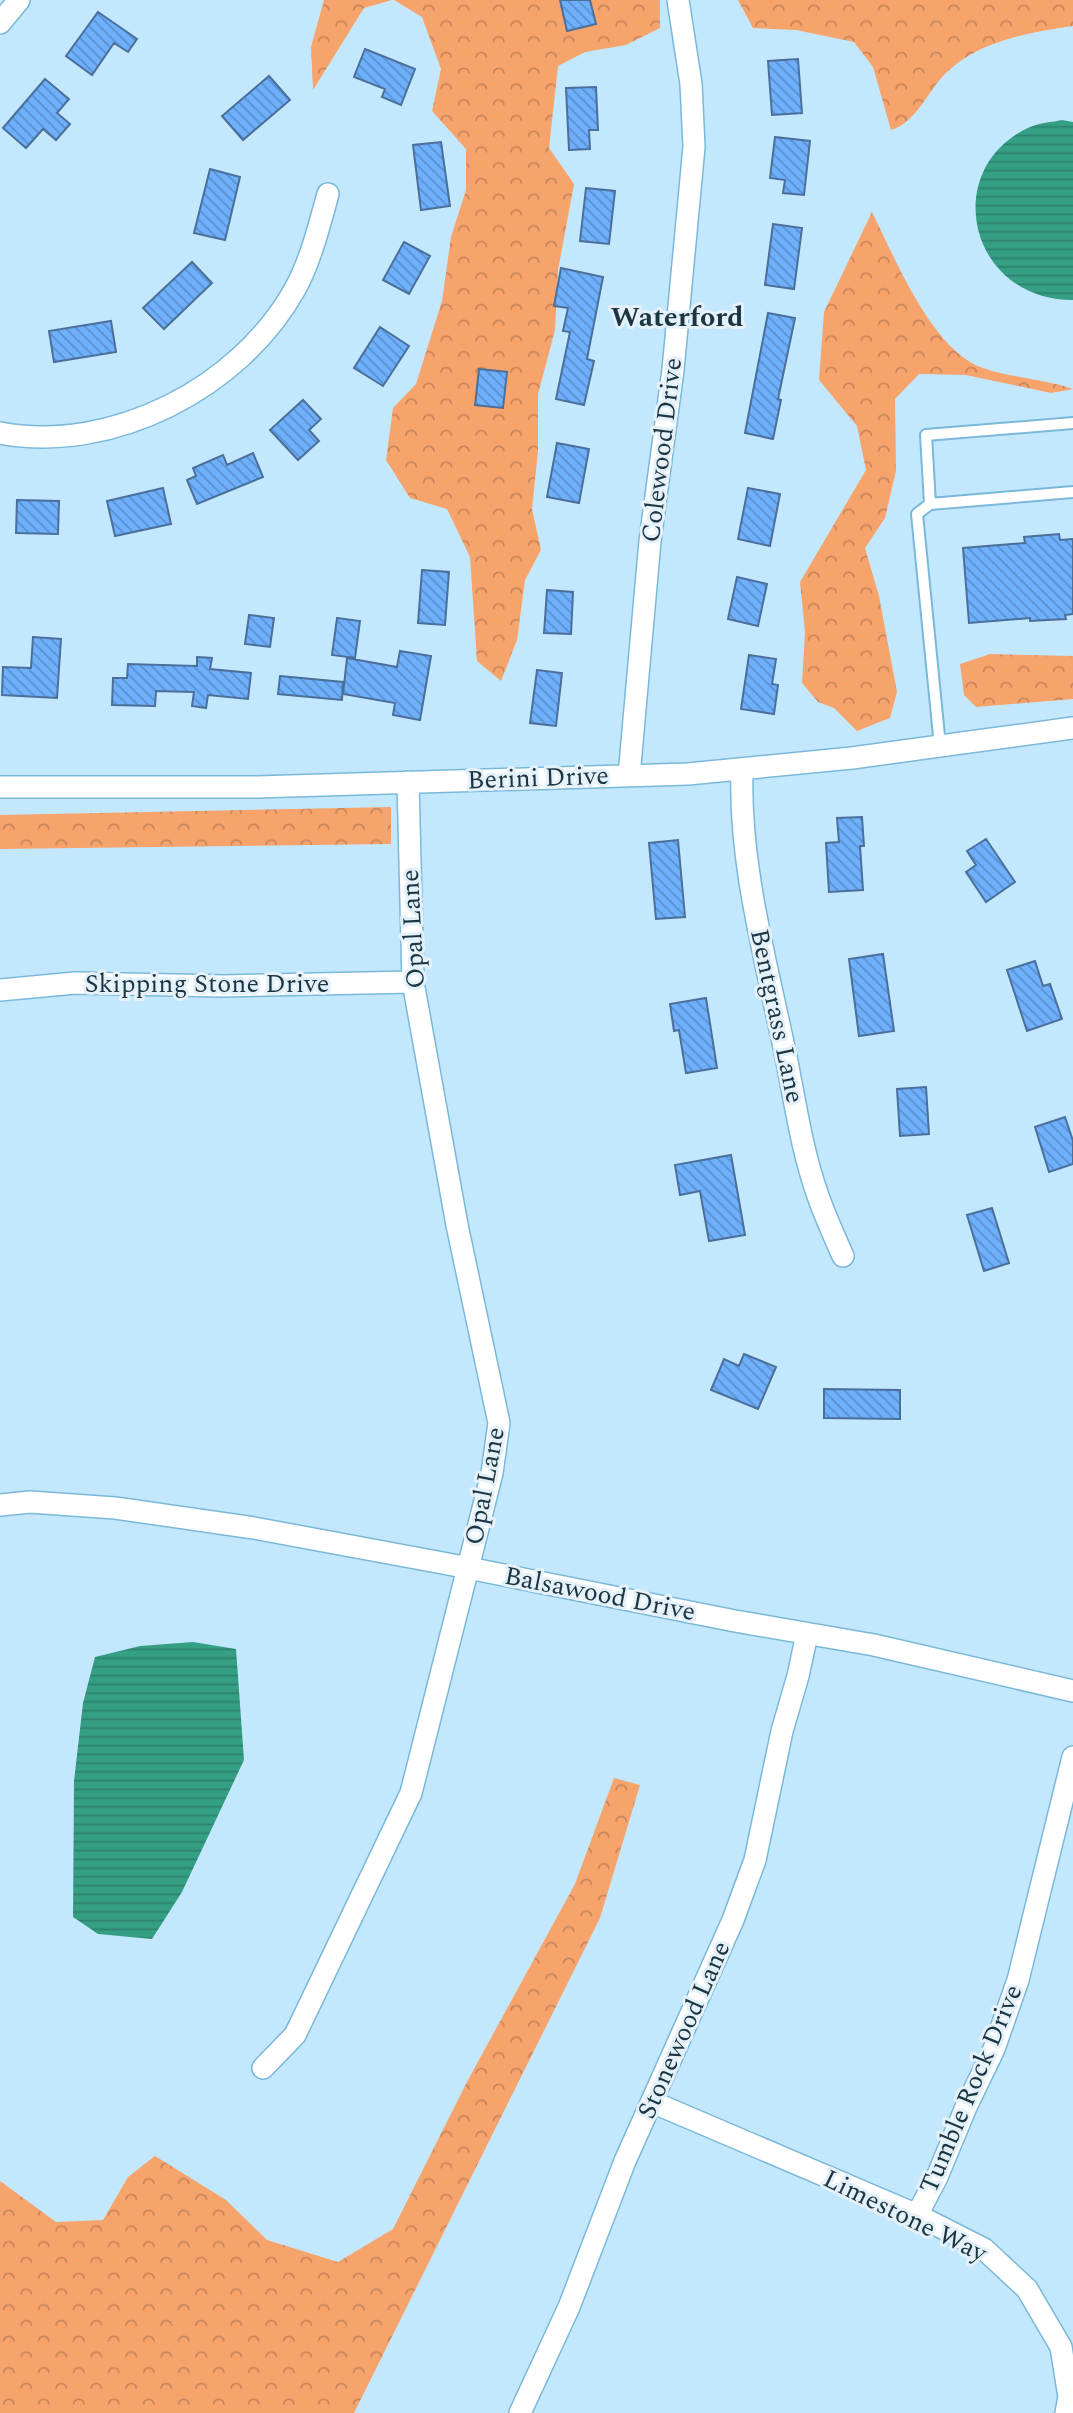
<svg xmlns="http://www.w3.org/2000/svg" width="1073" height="2413" font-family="Spectral,serif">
  <defs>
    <pattern id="forest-crowns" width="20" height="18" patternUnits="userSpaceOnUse" patternTransform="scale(1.75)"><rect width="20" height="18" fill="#f7a36c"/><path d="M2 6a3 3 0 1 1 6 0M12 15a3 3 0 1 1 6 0" fill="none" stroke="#c7865a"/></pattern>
    <pattern id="water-rules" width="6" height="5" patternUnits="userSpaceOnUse" patternTransform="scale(1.75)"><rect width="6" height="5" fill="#359f84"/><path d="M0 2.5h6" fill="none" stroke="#2c826e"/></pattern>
    <pattern id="building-back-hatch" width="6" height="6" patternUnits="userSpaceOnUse" patternTransform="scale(1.75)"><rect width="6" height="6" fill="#6eb0fc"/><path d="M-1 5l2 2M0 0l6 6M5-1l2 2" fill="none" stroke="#5a90ce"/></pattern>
  </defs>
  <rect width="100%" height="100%" fill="#c3e8fe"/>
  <path fill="url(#forest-crowns)" d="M324,0h68l-28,8 -51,82 -2,-43z
    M394,0h266v28l-34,17 -41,7 -27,14 -9,82 25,36 -16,86 -3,60 -17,64v57l-6,58 9,41 -16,30 -8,60 -16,41 -24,-20 -7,-104 -23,-48 -37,-11 -24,-38 7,-52 23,-24 26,-83 9,-64 15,-47v-41l-34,-38 9,-42 -19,-52z
    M738,0h335v26c-42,6 -94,15 -126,46 -19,18 -30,50 -56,58l-18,-63 -19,-25 -58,-12 -43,-2z
    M872,212c23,46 60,139 111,156 29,10 62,11 90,21l-22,4 -85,-18 -47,-1 -24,25 1,72 -11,47 -20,30 14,48 18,96 -7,26 -33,13 -23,-23 -16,-6 -16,-19 3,-51 -5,-50 66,-112 -9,-44 -38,-46 5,-68z
    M990,654l83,2v43l-97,8 -12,-12 -4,-31z
    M391,807v37l-391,5v-34z
    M614,1778l26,7 -40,133 -246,495h-354v-232l56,41 47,-2 25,-43 27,-21 71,44 41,40 71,22 55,-33 75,-149 107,-196z"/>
  <path fill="url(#water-rules)" d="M1062,120l11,2v178c-105,0 -134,-132 -43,-173 9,-4 22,-5 32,-7z
    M193,1642l43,7 8,111 -62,132 -30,47 -54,-5 -25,-17 1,-136 9,-78 12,-46 45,-11z"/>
  <path fill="url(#building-back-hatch)" stroke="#4a6f9a" stroke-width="2" d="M560,0h30l6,24 -29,7z
    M98,12l39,27 -9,13 -14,-9 -22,32 -26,-19z
    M365,49l50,20 -14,36 -19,-8 3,-8 -31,-12z
    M798,59l4,54 -30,2 -4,-54z
    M269,76l21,24 -47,40 -21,-24z
    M45,79l24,20 -12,14 13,11 -14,16 -13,-11 -17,19 -23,-20z
    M596,87l2,43h-9l1,19 -21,1 -3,-62z
    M775,137l35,4 -6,54 -21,-2 2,-13 -15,-2z
    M441,142l9,64 -29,4 -8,-65z
    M210,169l30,8 -15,63 -31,-7z
    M586,188l29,3 -6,53 -29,-3z
    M773,224l29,4 -8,61 -29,-4z
    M404,242l26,14 -21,38 -26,-14z
    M192,262l20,21 -48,46 -21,-21z
    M561,268l42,9 -16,82 7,2 -10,44 -28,-6 14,-67 -7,-1 5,-23 -14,-2z
    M768,313l27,5 -17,81 3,1 -8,39 -28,-6z
    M111,321l5,31 -62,10 -5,-31z
    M380,327l29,19 -26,40 -29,-18z
    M479,369l28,3 -4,36 -28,-3z
    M303,400l18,19 -12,11 10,11 -21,19 -28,-30z
    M557,443l32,6 -10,54 -32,-6z
    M253,453l10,24 -66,27 -10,-24 9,-4 -3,-8 30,-13 4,10z
    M163,488l8,36 -56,12 -8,-35z
    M748,488l32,6 -10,52 -32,-7z
    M17,500l42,1 -1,33 -42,-1z
    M1059,534l1,6 13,-1v75l-8,1 1,4 -36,2v-3l-61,5 -6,-75 62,-5 -1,-6z
    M422,570l27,2 -4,53 -27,-2z
    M737,577l30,7 -9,42 -30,-7z
    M547,590l26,2 -2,42 -27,-1z
    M249,615l25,3 -4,29 -25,-3z
    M337,618l23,3 -5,37 -23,-3z
    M33,637l28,2 -4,59 -55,-3 1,-28 28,1z
    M400,651l31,5 -11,64 -27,-5 2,-12 -52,-9 4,-36 50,9z
    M749,655l27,4 -4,25 6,1 -4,29 -33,-5z
    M197,657l15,1 -2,11 41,4 -3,26 -40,-4 -2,13 -14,-2 2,-14 -38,-1 -1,15 -43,-1 1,-27h14l1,-14 69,2z
    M537,670l25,3 -6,53 -26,-3z
    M280,676l63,6 -1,18 -64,-6z
    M862,817l2,29h-4l3,44 -34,2 -3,-49 13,-1 -2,-24z
    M986,839l29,43 -29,20 -20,-30 10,-7 -9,-14z
    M678,840l7,77 -29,2 -7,-76z
    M883,954l11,77 -35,5 -10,-77z
    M1035,961l8,25 7,-2 12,35 -35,12 -20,-61z
    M706,998l11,70 -31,5 -7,-43 -5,1 -4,-27z
    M926,1087l3,47 -29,2 -3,-47z
    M1065,1117l8,24v23l-24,8 -14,-45z
    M731,1155l14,80 -36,6 -9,-50 -20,4 -5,-30z
    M992,1208l17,55 -25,8 -17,-56z
    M744,1354l32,13 -18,42 -47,-19 13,-31 15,7z
    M824,1389l76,1v29l-76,-1z"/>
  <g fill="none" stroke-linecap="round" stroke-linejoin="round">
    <g stroke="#7ab8da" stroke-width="14">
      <path id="lane" d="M930,504l-4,-69 147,-12
        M940,746l-23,-232 13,-10 143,-12"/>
    </g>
    <g stroke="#7ab8da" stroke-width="24">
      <path id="street" d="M0,23l19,-23
        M0,433c112,21 240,-45 295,-144 16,-29 24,-63 33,-95
        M742,770c-3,87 20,175 38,259 13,55 19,114 38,167 7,20 16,40 25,60
        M629,776l21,-235 23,-171 21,-223 -3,-63 -13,-84
        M0,787h257l431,-13 164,-16 221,-30
        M0,990l75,-7 148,3 190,-4
        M0,1505l30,-3 85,6 139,20 194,36 287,57 139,24 199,46
        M263,2068l32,-33 116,-242 81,-320 7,-50 -42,-198 -44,-243 -5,-200
        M652,2102l265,113 67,34 43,40 34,58 8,50 -3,16
        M917,2215l20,-38 29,-70 28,-58 24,-69 55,-223
        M520,2413l49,-106 56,-146 108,-241 22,-60 27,-129 16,-55 9,-42"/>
    </g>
    <use href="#lane" stroke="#fff" stroke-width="10"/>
    <use href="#street" stroke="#fff" stroke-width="21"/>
  </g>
  <g text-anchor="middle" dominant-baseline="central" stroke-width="6" stroke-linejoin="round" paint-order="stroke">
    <g font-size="26" fill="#1b3543" stroke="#e5f1f8">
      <text transform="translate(662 450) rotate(-83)">Colewood Drive</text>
      <text transform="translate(538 778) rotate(-2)">Berini Drive</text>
      <text transform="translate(413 929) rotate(-93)">Opal Lane</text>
      <text x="207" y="984">Skipping Stone Drive</text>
      <text transform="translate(777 1016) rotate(78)">Bentgrass Lane</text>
      <text transform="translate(485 1486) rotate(-79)">Opal Lane</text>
      <text transform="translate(600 1594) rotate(11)">Balsawood Drive</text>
      <text transform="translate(684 2030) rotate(-66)">Stonewood Lane</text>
      <text transform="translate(971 2089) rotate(-67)">Tumble Rock Drive</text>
      <text transform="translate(905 2216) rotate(26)">Limestone Way</text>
    </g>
    <g font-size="28" font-weight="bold" fill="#1b3543" stroke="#e5f1f8">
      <text x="677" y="317">Waterford</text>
    </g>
  </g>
</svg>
